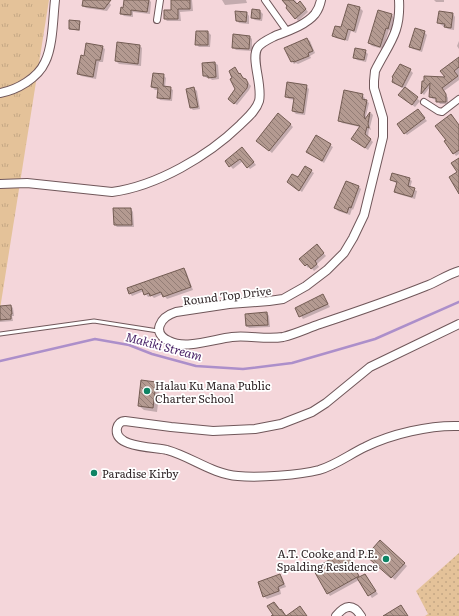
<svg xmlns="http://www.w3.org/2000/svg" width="459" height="616" font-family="Literata,serif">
  <defs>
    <pattern id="grass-dots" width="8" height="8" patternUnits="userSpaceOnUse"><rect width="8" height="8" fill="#e4c299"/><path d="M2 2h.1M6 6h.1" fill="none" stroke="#c4a784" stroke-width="1.8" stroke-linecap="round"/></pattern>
    <pattern id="park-tufts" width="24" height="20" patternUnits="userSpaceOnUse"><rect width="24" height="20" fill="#e4c299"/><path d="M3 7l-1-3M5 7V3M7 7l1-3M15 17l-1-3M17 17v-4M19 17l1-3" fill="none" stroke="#c4a784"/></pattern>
    <pattern id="building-back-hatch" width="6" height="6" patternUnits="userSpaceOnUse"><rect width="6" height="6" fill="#b49a91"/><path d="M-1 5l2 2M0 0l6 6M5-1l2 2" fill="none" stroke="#937d76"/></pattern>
  </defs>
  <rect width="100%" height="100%" fill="#f4d6da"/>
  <path fill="url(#grass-dots)" d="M459,553v63h-34l3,-2 -12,-23z"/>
  <path fill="url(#park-tufts)" d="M0,0h49l-49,309z"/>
  <path fill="#0003" d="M89,0h18l4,5 -4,6 -21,-3 -3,-2z
    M125,0h24l2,2 -1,12 -17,-2v5l-9,-1 -3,-3 3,-4z
    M172,0h20l1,11 -13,1 1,9h-14l-2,-2 7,-8z
    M222,0h24l1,3 -22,2z
    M283,0h12l3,4 5,1 5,7 -10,9z
    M434,0h10v2h-8z
    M348,5l12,3 3,3 -7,22 -5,-2 -3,10 -12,-3 -3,-3 9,-6z
    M260,11l3,3 -1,7 -7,-1 -3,-2z
    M379,11l13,4 2,3 -3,13 -2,-1 -6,19 -11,-3 -3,-3z
    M247,13l2,3v8l-10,-1 -2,-3z
    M453,14l2,3 -1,13 -6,-1 -10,-6z
    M79,22l1,1v8l-10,-2z
    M197,32h11l3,3 -1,12h-11l-3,-3z
    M424,32l3,3 -5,17 -9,-3 -3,-2z
    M250,37l2,2v12l-16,-1 -3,-3z
    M307,39l3,2 5,12 -5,3 1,2 -13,6 -2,-1 -2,1 -2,-2z
    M459,41v8l-2,-3z
    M140,46l2,2 -1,18 -22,-2 -3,-3z
    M102,47l3,2 -2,13h-4l-3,17 -15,-3 -3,-3 7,-16z
    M365,51l3,3 -2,8 -9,-2 -3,-3z
    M459,58v22l-15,11 4,7v6h-8l-3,-4 -4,-1 -3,-2v-10l-6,8 -2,-2 1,-11 24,-4z
    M215,63l3,2 1,14 -7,1 -2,-2h-3l-3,-2z
    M235,69l16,17 -2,4 -12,15 -6,-4 5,-11z
    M410,70l3,3 -8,15 15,13 -5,6 -13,-10 2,-8 -11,-7z
    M163,75l3,3 -1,9 5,1 3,2 -1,11 -12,-1 -2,-3v-7h-3l-3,-3z
    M306,86l3,3 -4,26 -9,-1 -3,-3 2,-11 -6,-1 -3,-3z
    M194,88l3,3 3,18 -7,1 -2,-2z
    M362,95l3,3v2l4,3 -4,17 6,-7 2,2 -3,12 1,3 -2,-1 -1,8 5,5 -5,8 -13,-9 5,-14 -18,-4 -3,-3z
    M420,113l7,8 -20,14 -2,-2z
    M290,124l3,3 -21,26 -12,-10z
    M459,126v28l-3,2 -2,-3z
    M316,137l17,10 -9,16 -14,-9z
    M245,151l11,14 -6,4 -7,-8 -10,8 -7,-8z
    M311,171l3,2 -12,19 -11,-8z
    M409,179l3,2 -2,7 7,3 -2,8 -17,-5 -3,-2 2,-8 -5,-4z
    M358,186l3,3 -8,21 -1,-1 -2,6 -12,-4 -3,-3z
    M131,209l2,3 1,15h-17l-2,-2z
    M317,246l9,10 -9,8 2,3 -5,4 -4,-5 -2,2 -7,-9z
    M184,269l2,2 7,19 -26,9 -4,-5 -9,4 -2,-2 -4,1 -4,-6 -12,5 -2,-3z
    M323,295l7,12 -27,12 -7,-11z
    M11,306l2,2 1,8h-2l1,5 -13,1v-15z
    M267,313l2,3 1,11 -21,1 -2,-2z
    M156,383l4,4 -3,25 -13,-2 -5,-4z
    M380,542l27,24 -12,14 -28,-25z
    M347,555l13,23 5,-3 13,19 -6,4 -13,-18 -29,16 -2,-3z
    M280,575l2,2 4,10 -6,2 1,5 -14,5 -3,-3z"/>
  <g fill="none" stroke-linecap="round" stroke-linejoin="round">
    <path stroke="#ac8fca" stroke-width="2.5" d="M0,361l95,-22 34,6 23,9 44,12 47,3 49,-6 83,-24 84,-37"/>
  </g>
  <path fill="url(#building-back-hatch)" stroke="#735c53" d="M83,0h28l-7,9 -22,-3z
    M124,0h25l-2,12 -16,-2v5l-11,-1 1,-7 2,1z
    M171,0h19v9h-12v10h-14v-9h7z
    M282,0h11l4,4 3,-3 6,8 -11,10 -9,-11 1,-2z
    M348,4l12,3 -6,24 -6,-2 -3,11 -13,-4 3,-10 6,1z
    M252,9l8,1v9l-9,-1z
    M378,10l14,4 -4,15 -2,-1 -6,19 -12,-4z
    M235,11l12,1 -1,10 -10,-1z
    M439,11l14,2 -2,15 -7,-1 1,-3 -8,-1z
    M69,20l11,1 -1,9 -10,-1z
    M415,28l10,3 -5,19 -11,-3z
    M196,31h12v14h-13z
    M233,34l17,2 -1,13 -17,-1z
    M307,38l6,13 -5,2 1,3 -15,6 -1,-1 -2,1 -7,-14z
    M117,42l23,3 -2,19 -23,-3z
    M86,43l17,3 -3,14h-4l-3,17 -16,-3 4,-19 3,1z
    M355,48l11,2 -2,10 -11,-2z
    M459,57v10l-5,4 4,5 -16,12 4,6v8h-10v-4l-7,-1 1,-14 -9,11 1,-13h2v-5l21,1 -5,-6z
    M215,62l1,15 -8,1v-2h-5l-1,-13z
    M400,64l11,5 -9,18 -10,-5 1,-4 -1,-1z
    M235,67l4,7 1,-1 3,5 3,1 2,4 -1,5 -13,16 -6,-5 7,-10 -5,-10 2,-1 -3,-7z
    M153,73l11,1 -1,12 8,1 -1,12 -13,-1 1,-10 -7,-1z
    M287,82l20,3 -4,28 -11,-2 2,-13 -9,-1z
    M194,87l4,20 -8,1 -4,-19z
    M405,87l13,10 -6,8 -14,-10z
    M344,90l19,4 -1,5 5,1 -3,15 1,4 5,-7 -2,12 1,4 -2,-1 -2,7 6,5 -6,9 -14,-9 9,-13 -22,-5z
    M418,109l7,9 -21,16 -7,-10z
    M278,113l13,11 -22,27 -13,-10z
    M451,114l8,11v25l-6,4 -9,-13 2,-1 -11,-14z
    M316,135l15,9 -9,17 -16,-9z
    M242,147l12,15 -7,6 -7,-9 -11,8 -4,-6z
    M459,158v36l-10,-17 8,-5 -6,-9z
    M305,166l7,4 -13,21 -12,-9 5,-8 6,3z
    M392,173l18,5 -2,8 7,2 -3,9 -18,-5 3,-10 -7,-2z
    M346,181l13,5 -8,22 -2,-1 -2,6 -13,-5z
    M113,208h18l1,17h-18z
    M317,244l7,9 -9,8 2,3 -6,5 -4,-5 -2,2 -6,-7z
    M184,268l7,19 -28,10 -2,-5 -11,4 -1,-3 -5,2 -2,-6 -13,5 -2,-6z
    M323,294l5,10 -29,13 -4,-9z
    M11,305l1,9h-1v5l-11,1v-14z
    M267,312l1,13 -22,1 -1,-12z
    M141,380l15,2 -3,26 -15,-2z
    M380,540l25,23 -14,15 -25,-22z
    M345,551l14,25 -32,18 -14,-25z
    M280,574l4,10 -6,3 1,4 -16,6 -5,-15z
    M365,574l11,17 -8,5 -11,-18z
    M274,602l6,8 1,-1 5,7 14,-10 7,10h-36l2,-1 -6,-9z
    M401,605l7,11h-25z"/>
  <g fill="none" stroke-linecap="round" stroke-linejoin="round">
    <g stroke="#70575a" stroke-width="5">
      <path id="service" d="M0,334l94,-13 64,10"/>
    </g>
    <g stroke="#70575a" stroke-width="8">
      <path id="minor" d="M265,0l22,31
        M157,20l3,-20
        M424,102l14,9 4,1 17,-13"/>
    </g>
    <g stroke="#70575a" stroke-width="10">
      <path id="tertiary" d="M399,0c2,33 -10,43 -24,71l-1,10v7l9,30v19l-19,78 -11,23 -9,15 -17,17 -21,16 -23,13 -14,2 -40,3 -53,8c-16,5 -25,21 -7,29 17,9 45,-2 63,-4 17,-2 34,3 51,0 13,-3 25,-9 37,-13 36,-12 71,-24 106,-38 11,-4 22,-12 33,-15
        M0,93c17,-3 38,-15 45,-31 8,-16 8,-44 10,-62
        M0,184l27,-1 85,9c45,-6 96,-36 128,-67 7,-7 16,-14 19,-24 4,-16 -9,-43 -1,-54 4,-5 11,-8 17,-11 13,-5 31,-11 40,-22 3,-4 5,-9 6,-14
        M459,324l-89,43 -44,36 -14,9 -31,12 -26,5 -42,2 -42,-4 -46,-6c-4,0 -7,3 -8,7 -4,20 38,19 50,22 25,7 45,24 71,26 20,2 62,-1 81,-6 17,-5 31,-16 46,-23 26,-13 65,-22 94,-21
        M336,616c9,-11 17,-13 25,0"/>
    </g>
    <use href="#service" stroke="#fff" stroke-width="3"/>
    <use href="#minor" stroke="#fff" stroke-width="6"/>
    <use href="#tertiary" stroke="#fff" stroke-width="8"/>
  </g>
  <g fill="#0e8464" stroke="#fff" stroke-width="1.5">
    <circle cx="147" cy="391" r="4"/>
    <circle cx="94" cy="473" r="4"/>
    <circle cx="386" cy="559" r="4"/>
  </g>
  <g text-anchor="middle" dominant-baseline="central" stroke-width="3.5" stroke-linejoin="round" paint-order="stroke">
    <g font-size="11" fill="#302527" stroke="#fff">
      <text transform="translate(227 295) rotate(-7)">Round Top Drive</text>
    </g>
    <g font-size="11" fill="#302527" stroke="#fff" text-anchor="start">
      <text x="155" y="385">Halau Ku Mana Public<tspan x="155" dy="13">Charter School</tspan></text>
      <text x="102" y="473">Paradise Kirby</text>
      <text x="378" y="553" text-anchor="end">A.T. Cooke and P.E.<tspan x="378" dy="13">Spalding Residence</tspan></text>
    </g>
    <g font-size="12" font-style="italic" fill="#461f65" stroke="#fff">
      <text transform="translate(164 346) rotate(15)">Makiki Stream</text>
    </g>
  </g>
</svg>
